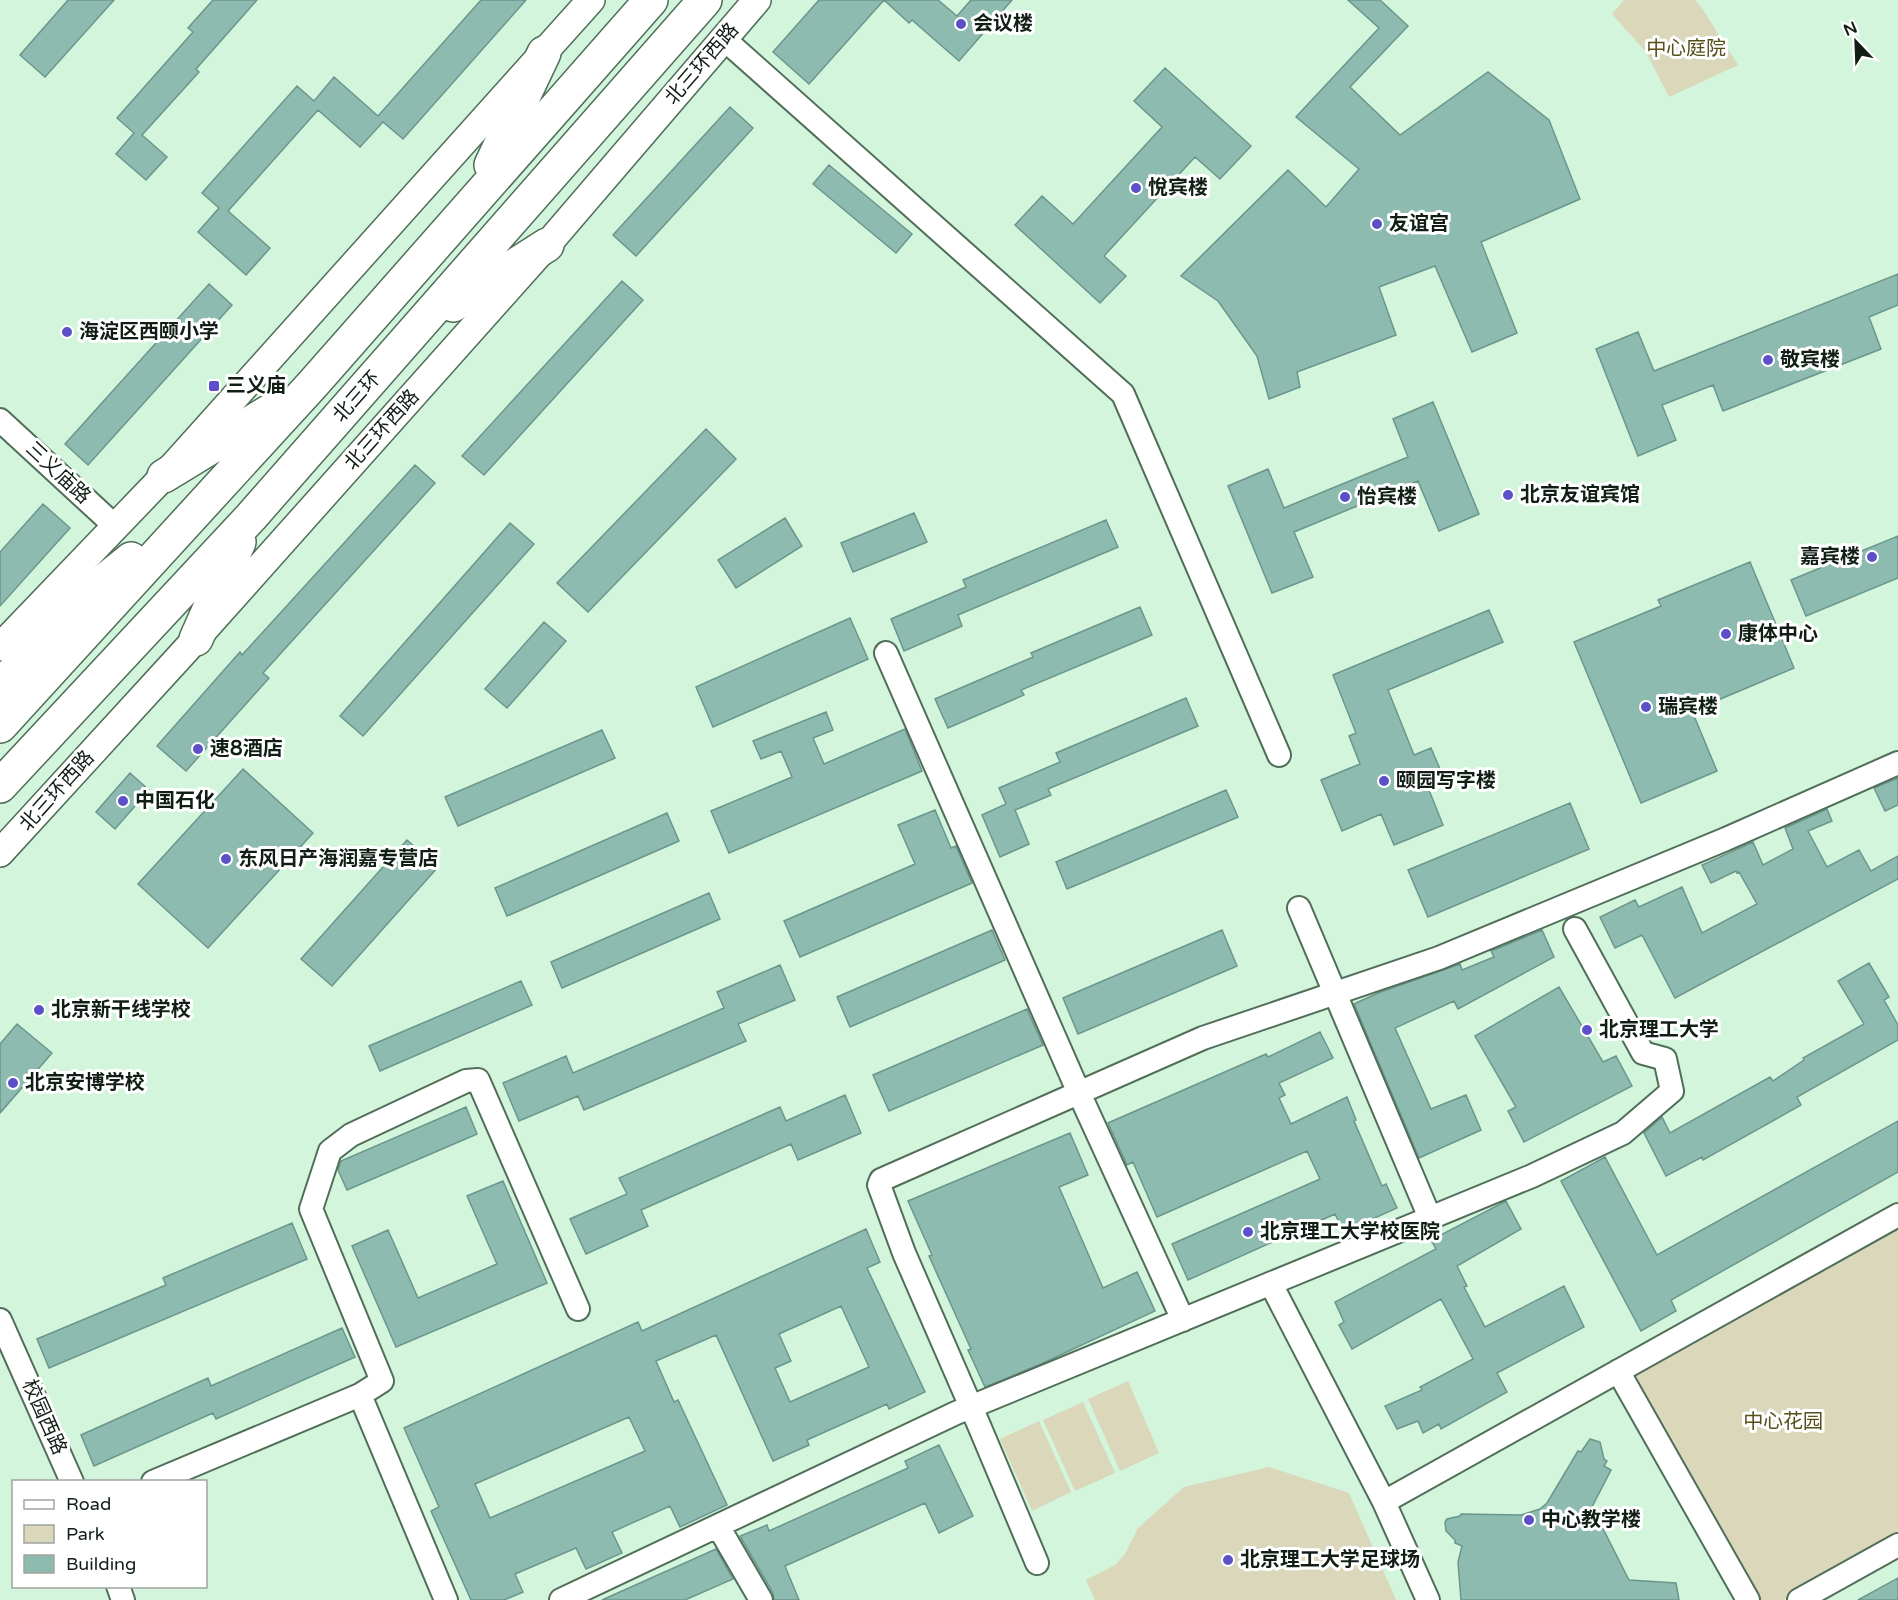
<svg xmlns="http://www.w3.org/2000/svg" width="1898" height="1600" font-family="'Varela Round','Noto Sans SC',sans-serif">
  <rect width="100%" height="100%" fill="#d2f5dc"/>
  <path fill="#dad7bb" d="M1624,0h71l7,8 36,57 -69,32 -23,-45 -34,-38z
    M1898,1226v309l-114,65h-33l-124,-222z
    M1128,1381l31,72 -39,18 -32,-72z
    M1083,1402l32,71 -40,18 -32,-71z
    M1039,1421l32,71 -39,19 -32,-72z
    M1269,1467l80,26 47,107h-301l-9,-20 29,-15 10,-11 13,-26 46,-41z"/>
  <path fill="#8ebbb0" stroke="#6b968c" stroke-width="1.5" fill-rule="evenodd" d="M68,0h46l-69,77 -25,-22z
    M213,0h44l-61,69 3,3 -57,63 25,22 -21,23 -30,-26 18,-21 -17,-15 76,-86 -5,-4z
    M481,0h45l-123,139 -20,-17 -23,25 -42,-37 -90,101 42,37 -24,27 -48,-43 21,-24 -17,-15 95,-107 17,15 20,-24 44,39z
    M819,0h119l19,16 14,-16h41l-53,61 -47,-41 -3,3 -25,-23 -75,84 -36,-32z
    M1348,0h32l28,26 -58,61 50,48 88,-63 61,48 31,79 -99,43 36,91 -45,19 -37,-86 -56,21 17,48 -99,37 3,15 -31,12 -12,-43 -39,-55 -37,-25 107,-106 38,37 33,-38 -63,-52 83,-89z
    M1165,68l86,78 -31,33 -25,-22 -91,99 22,20 -26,27 -85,-78 27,-29 31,28 89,-97 -28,-26z
    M730,107l23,21 -117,128 -23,-21z
    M829,165l83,69 -16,19 -83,-69z
    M1898,274v31l-29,12 12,32 -158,62 -10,-26 -51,20 14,35 -38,16 -42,-107 42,-17 16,39z
    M622,281l21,19 -159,175 -22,-19z
    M209,284l23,21 -144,160 -23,-21z
    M1433,402l46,112 -40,17 -21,-50 -124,51 19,45 -41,16 -44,-107 40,-17 16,39 124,-51 -15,-38z
    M706,429l30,30 -148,153 -31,-29z
    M415,465l20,18 -172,190 6,5 -83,93 -29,-25 83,-94 2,3z
    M43,504l27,24 -70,78v-54z
    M914,513l13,29 -74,30 -12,-29z
    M785,518l17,28 -66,42 -18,-28z
    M1106,520l12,27 -160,68 4,11 -58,25 -13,-32 75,-32 -3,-7z
    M510,523l24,21 -171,192 -23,-20z
    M1898,536v42l-92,38 -15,-36z
    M1750,562l44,106 -102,43 25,60 -76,32 -67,-161 87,-36 -3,-6z
    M1140,607l12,28 -131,55 3,5 -76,33 -13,-29 98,-42 -2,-4z
    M1489,610l14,32 -115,48 26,65 17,-7 15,35 -17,7 14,35 -49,20 -13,-31 -39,17 -21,-51 39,-16 -11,-28 7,-3 -23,-58z
    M850,618l18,41 -155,68 -17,-40z
    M544,622l22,19 -59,67 -22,-19z
    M1186,698l12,28 -150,63 3,6 -36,15 14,34 -29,13 -18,-42 24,-11 -7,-16 61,-26 -4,-9z
    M826,712l7,18 -20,8 11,26 81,-35 17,42 -193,82 -18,-42 81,-34 -11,-26 -20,8 -8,-18z
    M602,730l13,28 -157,68 -13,-29z
    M243,769l70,64 -105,115 -70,-64z
    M130,773l19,17 -34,39 -19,-17z
    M1898,778v27l-13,6 -11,-23z
    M1226,790l12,27 -171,72 -11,-27z
    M1570,803l19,46 -161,68 -20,-47z
    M1827,809l5,12 -24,10 19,36 32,-17 12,21 27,-15v23l-223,119 -33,-63 -27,13 -15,-31 35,-17 4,7 43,-20 20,46 55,-29 -18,-32 -2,1 -1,-2 -25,12 -9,-18 51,-23 10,23 30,-16 -8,-21z
    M935,810l16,38 5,-2 16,37 -172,74 -16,-36 131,-57 -17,-39z
    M667,813l12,28 -172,75 -12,-28z
    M407,840l31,27 -106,119 -31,-27z
    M709,893l11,26 -158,69 -11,-26z
    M992,930l13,30 -155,67 -13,-30z
    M1222,930l15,36 -159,68 -15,-36z
    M1542,930l12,27 -96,52 -4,-8 -59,27 36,81 35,-14 15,35 -62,28 -65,-154 24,-11 82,-29 2,6 32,-13 -3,-6z
    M1869,963l20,34 -5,3 14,25v15l-101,57 4,8 -98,55 -1,-3 -36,19 -22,-43 18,-16 8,16 100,-56 3,4 31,-21 -1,-2 61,-34 -26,-43z
    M780,965l15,35 -57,24 8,17 -162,69 -6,-14 -59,25 -16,-38 63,-27 7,17 151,-65 -7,-16z
    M521,981l11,24 -152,66 -11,-25z
    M1559,987l44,75 13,-6 16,30 -108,56 -16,-31 8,-4 -41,-71z
    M1027,1009l16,36 -154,66 -16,-36z
    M17,1024l35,29 -52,60v-69z
    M1320,1032l13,26 -54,25 6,12 -6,3 12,26 56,-27 9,23 -2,1 28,65 4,-2 11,24 -53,24 -9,-18 -147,66 -16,-36 148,-65 -13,-28 -150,66 -24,-55 -6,3 -19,-42 158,-69 2,3z
    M845,1095l16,38 -63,27 -7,-16 -150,66 7,16 -62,28 -16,-35 57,-25 -8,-16 161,-71 6,14z
    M466,1107l11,27 -130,56 -9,-20 3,-9z
    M1898,1121v51l-227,128 5,11 -35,20 -80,-150 44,-24 52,98z
    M1070,1133l18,42 -29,12 44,101 34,-16 18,39 -114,53 -56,23 -17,-37 3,-1 -42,-93 3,-1 -24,-54z
    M503,1181l44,102 -151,64 -44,-101 36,-16 30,68 79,-34 -30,-68z
    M1506,1201l15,28 -64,37 10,20 -3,1 21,40 79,-41 20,41 -87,46 10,19 -66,37 -2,-5 -16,9 -5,-12 -21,8 -12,-23 37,-16 -2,-3 53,-28 -32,-60 -89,50 -13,-24 5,-3 -9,-20 101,-53 -5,-9z
    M292,1223l15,36 -258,109 -12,-29 129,-54 -3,-7z
    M866,1229l14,33 -13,6 58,124 -36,17 -2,-5 -80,36 2,5 -36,16 -57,-126 -60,26 18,41 4,-2 49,105 -47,22 -10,-21 -58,26 10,21 -36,16 -10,-21 -61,26 8,18 -19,8h-33l-40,-89 8,-4 -35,-79 234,-106 4,9zM841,1306l28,61 -79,35 -15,-34 16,-7 -12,-27zM629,1417l16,34 -155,67 -15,-34z
    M342,1328l13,29 -139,62 -3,-6 -119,53 -13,-31 127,-57 3,8z
    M1590,1439l10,3 4,17 3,2 -3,5 7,4 -19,37 37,73 47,3 3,17h-218l-3,-38 4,-16 -7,-3v-3l-9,-9 -1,-9 2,-3 13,-3 1,-2 60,1 19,-6 7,-6 31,-52 3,1z
    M939,1445l34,71 -34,17 -14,-30 -140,63 14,34h-25l-1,-7 -33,-57 27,-11 2,6 139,-63 -3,-7z
    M716,1549l17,30 -48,21h-83z
    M1898,1578v22h-40z"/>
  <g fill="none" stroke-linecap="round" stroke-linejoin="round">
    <g stroke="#506e58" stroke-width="26">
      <path id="minor" d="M724,39l399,355 156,361
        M0,420l116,107
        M886,653l193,440 104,227
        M1299,908l131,310
        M1271,1284l113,218 44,98
        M0,1320l72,162
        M1618,1371l130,229
        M360,1395l22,-14 -71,-172 19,-58 21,-16 115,-54 12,-1 100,229
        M153,1482l207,-87 86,205
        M1384,1502l514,-287
        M718,1526l43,74
        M1037,1563l-59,-140 -74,-170 -25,-68 2,-5 322,-142 236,-80 287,-119 172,-76
        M118,1586l5,14
        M561,1600l395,-187 576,-237 91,-43 49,-42 -7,-32 -22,-6 -68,-124
        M1799,1600l99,-55"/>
    </g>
    <g stroke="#506e58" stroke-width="30">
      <path id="tertiary" d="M0,647l164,-171 427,-476
        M0,853l185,-202 362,-406 210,-245"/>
    </g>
    <g stroke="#506e58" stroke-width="36">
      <path id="trunk" d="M491,165l53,-112
        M453,305l94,-60
        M164,476l116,-71
        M196,639l43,-97
        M0,686l99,-101 32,-26
        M0,726l312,-341 339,-385
        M0,786l251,-269 454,-517"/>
    </g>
    <use href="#minor" stroke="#fff" stroke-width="22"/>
    <use href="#tertiary" stroke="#fff" stroke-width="27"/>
    <use href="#trunk" stroke="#fff" stroke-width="33"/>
  </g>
  <g fill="#5b50c8" stroke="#fff" stroke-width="2">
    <circle cx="961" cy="24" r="6"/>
    <circle cx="1136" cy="188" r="6"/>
    <circle cx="1377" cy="224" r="6"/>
    <circle cx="67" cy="332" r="6"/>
    <circle cx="1768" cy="360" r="6"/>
    <rect x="208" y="380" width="12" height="12" rx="3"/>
    <circle cx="1508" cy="495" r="6"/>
    <circle cx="1345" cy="497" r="6"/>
    <circle cx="1872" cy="557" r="6"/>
    <circle cx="1726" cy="634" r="6"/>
    <circle cx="1646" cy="707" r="6"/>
    <circle cx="198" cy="749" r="6"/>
    <circle cx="1384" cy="781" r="6"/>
    <circle cx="123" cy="801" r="6"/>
    <circle cx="226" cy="859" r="6"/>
    <circle cx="39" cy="1010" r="6"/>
    <circle cx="1587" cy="1030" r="6"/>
    <circle cx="13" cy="1083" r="6"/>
    <circle cx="1248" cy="1232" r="6"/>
    <circle cx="1529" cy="1520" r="6"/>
    <circle cx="1228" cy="1560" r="6"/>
  </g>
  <g text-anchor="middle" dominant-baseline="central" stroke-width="6" stroke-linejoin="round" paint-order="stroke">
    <g font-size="20" font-weight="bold" fill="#111e15" stroke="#fff" text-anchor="start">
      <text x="973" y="24">会议楼</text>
      <text x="1148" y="188">悅宾楼</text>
      <text x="1389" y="224">友谊宫</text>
      <text x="79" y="332">海淀区西颐小学</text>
      <text x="1780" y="360">敬宾楼</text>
      <text x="226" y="386">三义庙</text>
      <text x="1520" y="495">北京友谊宾馆</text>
      <text x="1357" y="497">怡宾楼</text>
      <text x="1860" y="557" text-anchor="end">嘉宾楼</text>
      <text x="1738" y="634">康体中心</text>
      <text x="1658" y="707">瑞宾楼</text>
      <text x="210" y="749">速8酒店</text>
      <text x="1396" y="781">颐园写字楼</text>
      <text x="135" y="801">中国石化</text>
      <text x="238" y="859">东风日产海润嘉专营店</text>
      <text x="51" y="1010">北京新干线学校</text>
      <text x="1599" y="1030">北京理工大学</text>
      <text x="25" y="1083">北京安博学校</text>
      <text x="1260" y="1232">北京理工大学校医院</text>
      <text x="1541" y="1520">中心教学楼</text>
      <text x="1240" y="1560">北京理工大学足球场</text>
    </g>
    <g font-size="20" fill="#57501b" stroke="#fff">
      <text x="1686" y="49">中心庭院</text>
      <text x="1783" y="1422">中心花园</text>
    </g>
    <g font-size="20" fill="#111e15" stroke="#fff">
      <text transform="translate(702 64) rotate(-49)">北三环西路</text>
      <text transform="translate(357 397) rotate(-48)">北三环</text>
      <text transform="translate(382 430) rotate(-48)">北三环西路</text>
      <text transform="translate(58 473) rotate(43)">三义庙路</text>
      <text transform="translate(57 791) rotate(-48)">北三环西路</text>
      <text transform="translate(44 1417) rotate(66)">校园西路</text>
    </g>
  </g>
  <rect x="12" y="1480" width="195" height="108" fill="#ffffff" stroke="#a0a5a1" stroke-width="1.5"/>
  <rect x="24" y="1500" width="30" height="9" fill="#ffffff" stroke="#a0a5a1" stroke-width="1.5"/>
  <text x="66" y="1510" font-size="18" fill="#111e15">Road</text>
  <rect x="24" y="1525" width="30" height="18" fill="#dad7bb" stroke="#a0a5a1" stroke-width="1.5"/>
  <text x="66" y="1540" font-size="18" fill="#111e15">Park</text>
  <rect x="24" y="1555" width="30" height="18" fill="#8ebbb0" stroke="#a0a5a1" stroke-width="1.5"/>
  <text x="66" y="1570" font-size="18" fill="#111e15">Building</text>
  <g transform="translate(1856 42) rotate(337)" stroke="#ffffff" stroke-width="4.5" paint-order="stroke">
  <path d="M0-4.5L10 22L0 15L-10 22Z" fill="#111e15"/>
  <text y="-9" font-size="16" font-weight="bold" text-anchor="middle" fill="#111e15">N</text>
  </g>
</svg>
